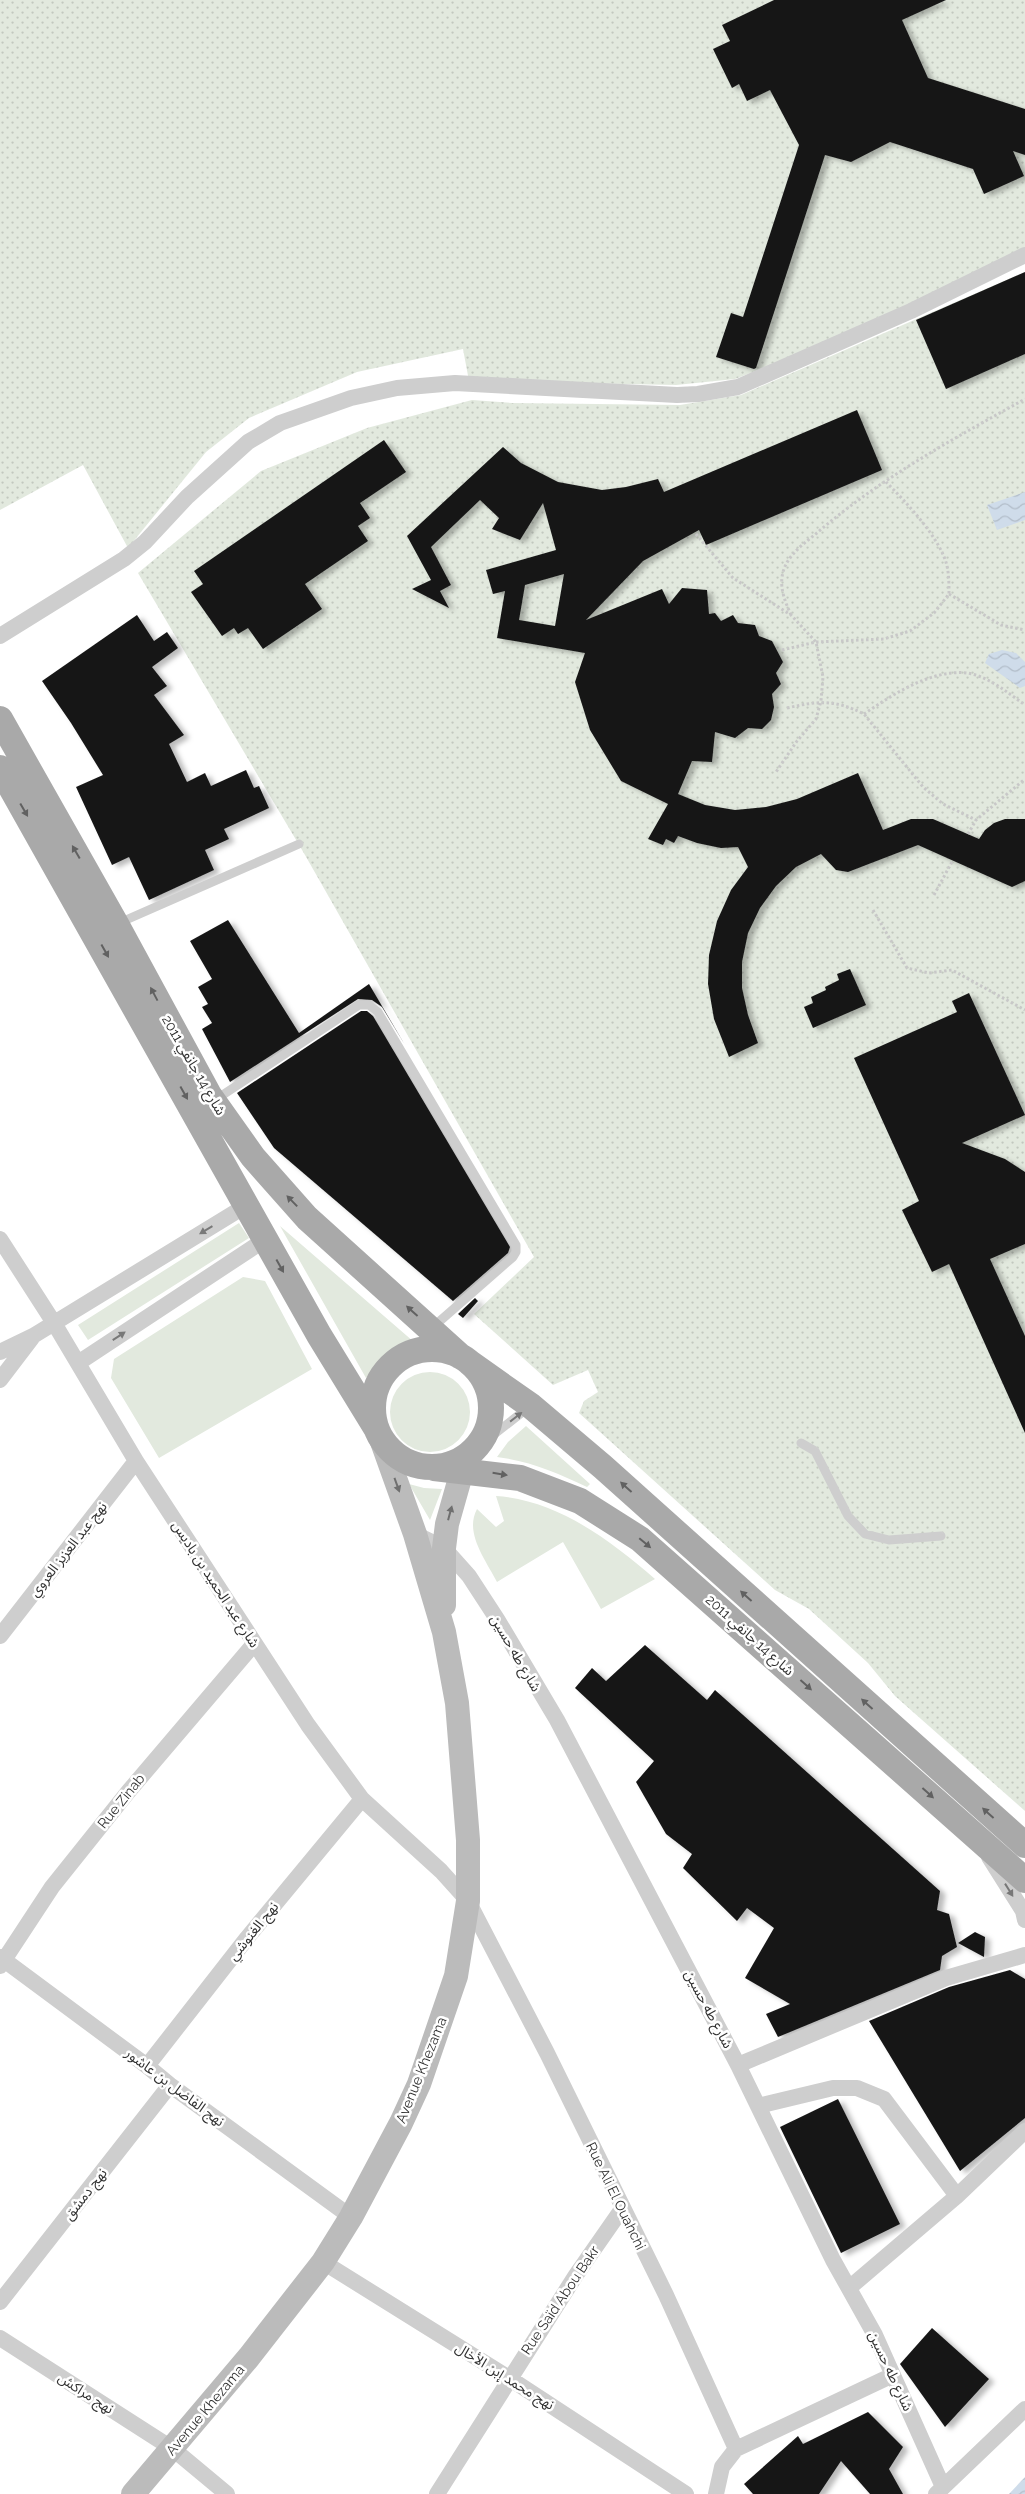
<svg xmlns="http://www.w3.org/2000/svg" width="1025" height="2494" font-family="Raleway,'Noto Sans Arabic',sans-serif">
  <defs>
    <pattern id="garden-dots" width="8" height="8" patternUnits="userSpaceOnUse" patternTransform="scale(1.25)"><rect width="8" height="8" fill="#e2e9de"/><path d="M2 2h.1M6 6h.1" fill="none" stroke="#c2c8bf" stroke-width="1.8" stroke-linecap="round"/></pattern>
    <pattern id="water-waves" width="16" height="10" patternUnits="userSpaceOnUse" patternTransform="scale(1.25)"><rect width="16" height="10" fill="#cfdcea"/><path d="M0 5q4-4 8 0t8 0" fill="none" stroke="#b2bdc9"/></pattern>
    <filter id="shadow"><feDropShadow dx="5.5" dy="3" stdDeviation="2.5" flood-color="#0004"/></filter>
  </defs>
  <rect width="100%" height="100%" fill="#fff"/>
  <path fill="#e2e9de" d="M239,1223l10,15 -161,102 -10,-15z
    M280,1226l134,116c-22,6 -34,18 -48,36z
    M243,1277l22,4 47,88 -153,89 -48,-80 3,-19z
    M390 1412a40 40 0 1 1 80 0a40 40 0 1 1-80 0Z
    M526,1426l64,58 -3,3c-29,-14 -57,-26 -90,-30l11,-15z
    M409,1484l15,4 18,1 -12,31z
    M496,1496c61,4 114,44 159,83l-54,30 -38,-67 -66,40c-11,-22 -33,-49 -20,-73l19,18 8,-6z"/>
  <path fill="url(#garden-dots)" d="M0,0h1025v256l-114,54 -176,69 -59,6 -207,-4 -6,-32 -106,23 -108,46 -43,34 -78,96 -45,-83 -83,45z
    M1025,272v1539l-130,-115 -27,-33 -59,-54 -34,-19 -196,-177 5,-12 14,-9 -10,-22 -35,15 -79,-71 60,-57 -229,-402 -167,-282 123,-102 106,-43 105,-28 40,3 168,2 61,-10z"/>
  <path fill="url(#water-waves)" d="M1025,492v28l-28,10 -10,-25z
    M1002,650l14,3 9,9v24l-5,2 -35,-25 4,-9z
    M1025,2477v17h-16z"/>
  <path fill="#181818" fill-rule="evenodd" filter="url(#shadow)" d="M774,0h172l-44,20 26,58 97,31v46l-12,-4 11,25 -40,18 -11,-25 -83,-27 -39,20 -26,-7 -69,213 -2,1 -38,-12 15,-44 12,4 56,-172 -29,-55 -23,11 -8,-17 -7,4 -19,-39 17,-8 -8,-16z
    M1025,272v82l-79,35 -30,-69z
    M857,410l25,60 -176,75 -7,-15 -56,31 -57,59 76,-31 7,15 13,-16 25,2 2,24 6,-1 6,8 12,-6 5,8 17,2 4,11 13,5 11,21 -7,11 5,11 -9,10 2,13 -3,13 -9,9 -14,-1 -13,10 -20,-6 -3,30 -20,-1 -14,33 27,11 30,5 31,-3 31,-8 61,-26 25,57 28,-11h22l46,20 6,-9 9,-7 11,-4h20v62l-13,6 -94,-42 -70,27 -12,-2 -15,-16 -25,13 -20,19 -16,22 -12,25 -6,29v26l6,27 10,28 -29,14 -15,-38 -6,-35 1,-29 8,-34 14,-31 17,-23 -10,-20 -17,1 -24,-5 -19,-7 -4,7 -8,-4 -3,6 -15,-6 20,-35 -47,-23 -31,-51 -15,-48 10,-29 -88,-15 8,-47 -12,3 -7,-24 70,-20 -13,-47 -23,37 -28,-11 7,-11 -19,-18 -49,47 20,38 -11,6 9,17 -37,-19 19,-9 -24,-44 96,-89 18,16 37,19 44,8 24,-3 32,-8 6,13zM564,574l-9,52 -36,-6 6,-35z
    M384,440l22,32 -46,31 10,15 -12,8 10,15 -63,43 17,25 -59,40 -15,-21 -10,6 -4,-6 -12,8 -31,-44 12,-8 -9,-13z
    M137,615l17,26 13,-9 11,16 -26,19 15,19 -13,9 30,40 -15,9 18,38 18,-9 6,13 35,-16 8,18 5,-2 10,22 -45,21 5,10 -24,11 9,20 -65,30 -20,-43 -17,8 -36,-78 27,-12 -32,-52 -29,-42z
    M228,920l71,113 70,-49 36,61 -23,-38 -10,-7 -14,-1 -128,83 -28,-53 10,-6 -10,-16 6,-3 -10,-17 14,-8 -22,-38z
    M850,969l16,36 -53,23 -9,-21 9,-4 -2,-6 15,-7 -1,-3 14,-7 -2,-6z
    M969,993l56,122 -63,28 43,16 20,13v72l-35,15 35,77v97l-76,-169 -17,8 -30,-62 17,-9 -65,-143 103,-46 -5,-11z
    M361,1011h6l6,5 137,231 -2,6 -55,48 -179,-153 -37,-55z
    M475,1298l3,3 -15,17 -5,-4z
    M645,1645l62,55 8,-10 225,201 -3,19 12,4 8,33 -15,9 -2,14 -162,67 -12,-23 24,-10 -45,-26 29,-50 -27,-20 -10,13 -54,-53 9,-14 -26,-20 -30,-52 18,-21 -79,-73 17,-20 14,13z
    M975,1932l10,5 -1,20 -26,-14z
    M1010,1970l15,9v139l-65,53 -91,-150 80,-34z
    M838,2099l62,125 -59,29 -61,-126z
    M932,2328l57,51 -44,48 -45,-63z
    M868,2412l35,35 -14,22 14,25h-33l-29,-33 -22,33h-66l-9,-10 54,-48 5,8z"/>
  <g fill="none" stroke-linecap="round" stroke-linejoin="round">
    <path stroke="#c8c8c8" stroke-width="3" stroke-dasharray="2.5 2.5" stroke-linecap="butt" d="M696,534l37,44 58,37 25,27 7,35 -2,24 -5,18 -19,22 -21,31
      M949,594l52,31 24,5
      M791,615c-6,-14 -12,-27 -8,-43 5,-18 22,-29 35,-40 63,-54 135,-93 207,-133
      M782,650l34,-8 68,-3 26,-8 24,-18 15,-19c0,-9 0,-19 -2,-28 -6,-27 -41,-64 -61,-84
      M787,708c31,-7 47,-9 77,6l59,73 20,17 33,16
      M864,714c28,-19 67,-45 103,-41 21,3 41,20 58,32
      M968,834l8,-14 49,-41
      M934,895l19,-35
      M873,910l34,58 22,5 23,-3 73,40"/>
    <path stroke="#cecece" stroke-width="9" d="M119,923l180,-79
      M215,1100l144,-95h10l9,7 138,233v7l-3,5 -80,70
      M801,1443l14,8 33,65 17,18 24,6 52,-4
      M474,1450l55,-43"/>
    <path stroke="#cecece" stroke-width="16" d="M0,636l124,-77 21,-17 42,-45 61,-55 32,-19 71,-25 46,-10 58,-5 222,12 21,-1 40,-7 173,-76 114,-56
      M0,1239l54,84 82,138 172,264 54,74 79,72 27,30 79,152 119,242 70,154 -14,18 -6,27
      M0,1352l33,-16 214,-131
      M78,1363l188,-124
      M0,1380l32,-42
      M415,1534l29,14 25,28 28,43 60,101 181,345 95,195 42,75 68,152
      M0,1636l136,-175
      M989,1857l34,54 2,9
      M0,1957l147,109 23,19 181,132
      M0,1966l52,-79 76,-95 126,-148
      M738,2065l208,-87 79,-23
      M147,2066l100,-128 115,-139
      M758,2106l75,-18h24l27,11 73,97
      M323,2262l186,116 177,116
      M849,2288l108,-92 68,-65
      M0,2302l170,-217
      M0,2338l173,111 54,45
      M736,2449l157,-74
      M437,2494l139,-219 46,-66
      M936,2494l89,-85"/>
    <path stroke="#bbb" stroke-width="24" d="M444,1605v-57l3,-24 19,-67
      M133,2494l116,-137 74,-95 28,-45 50,-94 18,-39 37,-108 12,-75v-61l-11,-137 -13,-71 -29,-98 -34,-95"/>
    <path stroke="#a9a9a9" stroke-width="26" d="M0,719l116,205 93,171 44,62 54,61 153,138
      M0,768l319,567 57,93
      M373 1408a59 59 0 1 1 118 0a59 59 0 1 1-118 0Z
      M470,1363l61,43 72,61 422,378
      M434,1468l86,10 60,23 60,38 385,341"/>
  </g>
  <defs><path id="oneway-solid" d="M-6-.8H1V-3.2L6.5 0L1 3.2V.8H-6Z" transform="scale(1.25)"/></defs>
  <g fill="#616161">
    <use href="#oneway-solid" transform="translate(24 810) rotate(60)"/>
    <use href="#oneway-solid" transform="translate(76 852) rotate(-120)"/>
    <use href="#oneway-solid" transform="translate(105 951) rotate(61)"/>
    <use href="#oneway-solid" transform="translate(154 994) rotate(-118)"/>
    <use href="#oneway-solid" transform="translate(184 1093) rotate(61)"/>
    <use href="#oneway-solid" transform="translate(292 1201) rotate(-134)"/>
    <use href="#oneway-solid" transform="translate(280 1266) rotate(61)"/>
    <use href="#oneway-solid" transform="translate(412 1311) rotate(-138)"/>
    <use href="#oneway-solid" transform="translate(500 1474) rotate(9)"/>
    <use href="#oneway-solid" transform="translate(626 1487) rotate(-138)"/>
    <use href="#oneway-solid" transform="translate(645 1543) rotate(40)"/>
    <use href="#oneway-solid" transform="translate(746 1596) rotate(-138)"/>
    <use href="#oneway-solid" transform="translate(806 1685) rotate(42)"/>
    <use href="#oneway-solid" transform="translate(867 1704) rotate(-138)"/>
    <use href="#oneway-solid" transform="translate(928 1793) rotate(42)"/>
    <use href="#oneway-solid" transform="translate(988 1813) rotate(-138)"/>
  </g>
  <g fill="#787878">
    <use href="#oneway-solid" transform="translate(206 1230) rotate(149)"/>
    <use href="#oneway-solid" transform="translate(119 1336) rotate(-33)"/>
    <use href="#oneway-solid" transform="translate(516 1417) rotate(-38)"/>
    <use href="#oneway-solid" transform="translate(1009 1890) rotate(58)"/>
  </g>
  <g fill="#6f6f6f">
    <use href="#oneway-solid" transform="translate(397 1485) rotate(70)"/>
    <use href="#oneway-solid" transform="translate(450 1513) rotate(-75)"/>
  </g>
  <g text-anchor="middle" dominant-baseline="central" stroke-width="5" stroke-linejoin="round" paint-order="stroke">
    <g font-size="14" fill="#313131" stroke="#fff">
      <text transform="translate(194 1065) rotate(60)">شارع 14 جانفي 2011</text>
      <text transform="translate(68 1549) rotate(-52)">نهج عبد العزيز العروي</text>
      <text transform="translate(216 1584) rotate(57)">شارع عبد الحميد بن باديس</text>
      <text transform="translate(750 1635) rotate(42)">شارع 14 جانفي 2011</text>
      <text transform="translate(516 1653) rotate(60)">شارع طه حسين</text>
      <text transform="translate(121 1801) rotate(-51)">Rue Zinab</text>
      <text transform="translate(253 1931) rotate(-51)">نهج الغنوشي</text>
      <text transform="translate(709 2009) rotate(62)">شارع طه حسين</text>
      <text transform="translate(421 2070) rotate(-68)">Avenue Khezama</text>
      <text transform="translate(175 2087) rotate(37)">نهج الفاضل بن عاشور</text>
      <text transform="translate(85 2194) rotate(-52)">نهج دمشق</text>
      <text transform="translate(616 2196) rotate(64)">Rue Ali El Ouahchi</text>
      <text transform="translate(560 2300) rotate(-56)">Rue Saïd Abou Bakr</text>
      <text transform="translate(891 2371) rotate(65)">شارع طه حسين</text>
      <text transform="translate(505 2376) rotate(32)">نهج محمد إبن الأخال</text>
      <text transform="translate(86 2393) rotate(33)">نهج مراكش</text>
      <text transform="translate(205 2410) rotate(-50)">Avenue Khezama</text>
    </g>
  </g>
</svg>
